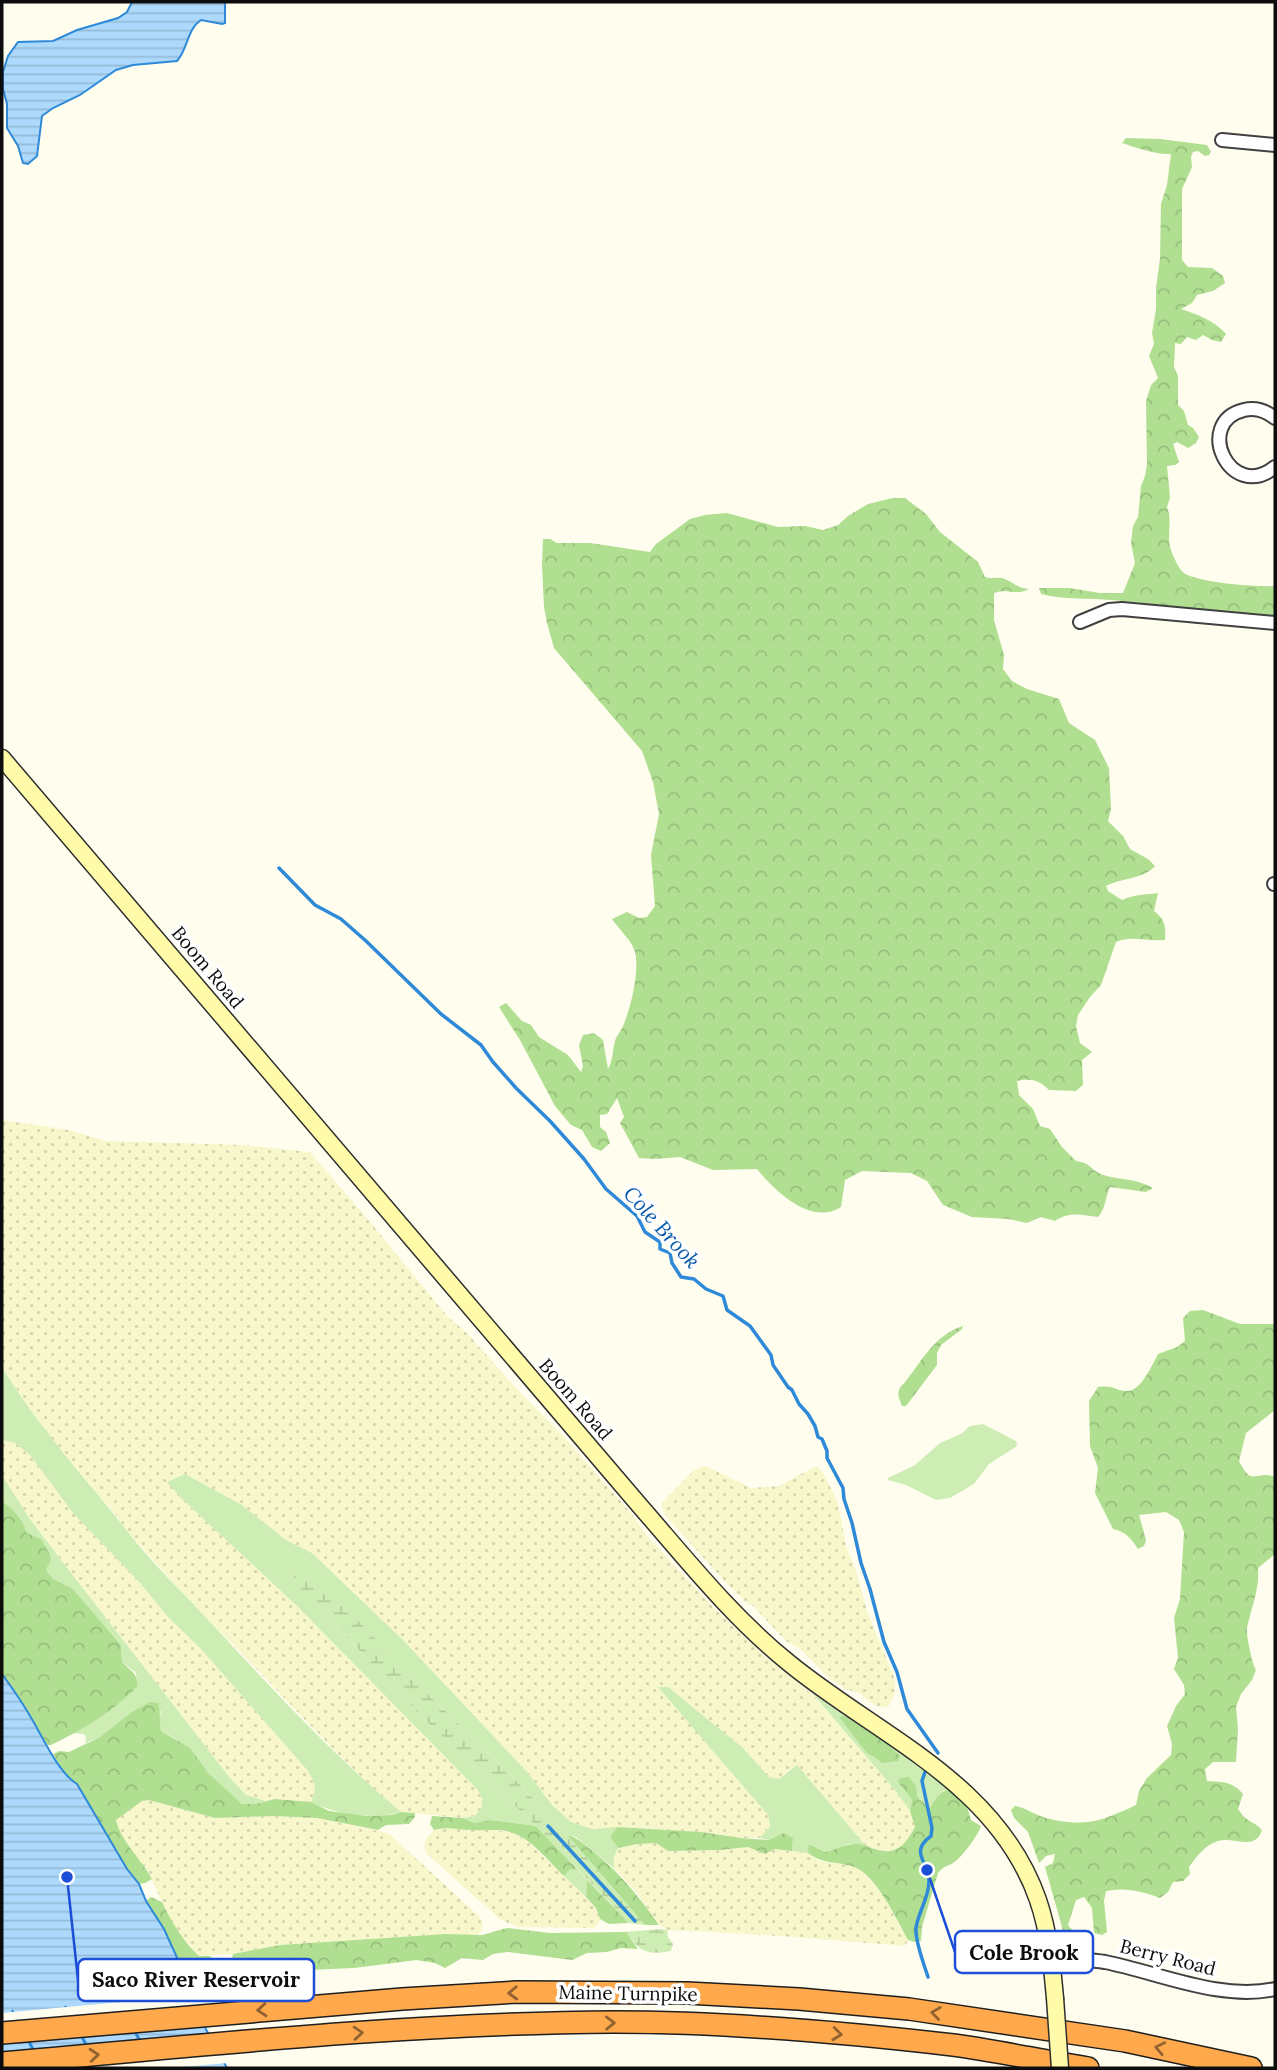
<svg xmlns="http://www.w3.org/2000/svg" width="1277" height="2070" font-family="Lora,serif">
  <defs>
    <pattern id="farmland-dots" width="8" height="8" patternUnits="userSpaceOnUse" patternTransform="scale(1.75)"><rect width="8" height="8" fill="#f8f7cb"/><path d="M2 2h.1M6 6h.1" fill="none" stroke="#d3d3ad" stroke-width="1.8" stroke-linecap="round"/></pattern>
    <pattern id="forest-crowns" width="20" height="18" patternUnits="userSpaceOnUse" patternTransform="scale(1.75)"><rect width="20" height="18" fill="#b0df91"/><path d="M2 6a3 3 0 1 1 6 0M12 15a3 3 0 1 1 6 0" fill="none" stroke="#96be7c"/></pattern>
    <pattern id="wetland-marsh" width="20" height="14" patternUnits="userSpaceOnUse" patternTransform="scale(1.75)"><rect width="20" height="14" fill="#ceedb4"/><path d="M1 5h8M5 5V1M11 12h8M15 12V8" fill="none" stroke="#b0ca9a"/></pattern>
    <pattern id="water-rules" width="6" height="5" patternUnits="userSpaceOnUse" patternTransform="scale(1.75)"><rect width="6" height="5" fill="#addafc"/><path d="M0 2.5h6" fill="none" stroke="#94bad7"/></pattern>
  </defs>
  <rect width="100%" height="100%" fill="#fffdee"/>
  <path fill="url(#farmland-dots)" d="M2,1120l67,10 37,11 138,4 66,7 56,65 81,99 20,17 50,56 45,46 68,77 18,25 68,73 51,48 43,34 84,97 16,22 5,16 -8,15 -12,9 -16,-1 -14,-5 -75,-76 -11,10 -10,-2 -26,-29 -12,22 37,45 2,12 -10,11h-19l-40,-6 -35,-1 -21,-3 -52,1 -22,-7 -19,-17 -24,-32 -124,-132 -92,-88 -26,-13 -44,-35 -57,-31 -17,7 13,17 115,107 158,159 23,25 5,9v9l-7,9 -12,2 -62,-6 -27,-23 -35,-34 -159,-165 -52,-58 -12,-17 -48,-56 -22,-27 -44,-64z
    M2,1440l13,3 15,12 43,58 69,72 26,32 34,33 106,121 8,12 -1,8 -4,11 -36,-3 -9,2 -20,-6 -16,-17 -201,-260 -27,-43z
    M706,1466l45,22 28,-2 37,-20 6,5 15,29 10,49 9,22 12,43 27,65v13l-5,13 -6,3 -10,-3 -15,-12 -14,-4 -16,-11 -29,-29 -14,-8 -33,-35 -7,-4 -17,-16 -64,-71 -4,-11 30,-31 7,-5z
    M149,1800l66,18 59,-2 43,2 71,15 91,83 4,7 -2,9 -5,3 -31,-1 -165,11 -47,9 -34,2 -26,-30 -25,-55 -24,-31 -6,-13 -2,-7 26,-19z
    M446,1827l26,3h22l19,3 15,9 47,44 21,22 4,11 -2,5 -4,4 -75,-1 -18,-7 -74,-66 -3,-9 3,-7 7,-8z
    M656,1843l12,8 52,-1 28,-3 17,7 10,-5 33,4 12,8 27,4 11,3 23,24 27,48 -3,6 -124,-10 -114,-6 -8,-5 -22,-32 -22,-24 -2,-10 5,-11 19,-4z"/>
  <path fill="#ceedb4" d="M2,1368c15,22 29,44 46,65 25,34 54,65 80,99 25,33 57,62 85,93 60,65 121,131 188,187 -29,8 -64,3 -90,-10 6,-15 5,-17 -3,-31l-106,-121 -34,-33 -26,-32 -69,-72 -43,-58 -15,-12 -13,-3z
    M983,1424l33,17 1,5 -28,18 -15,20 -24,14 -14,2 -30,-15 -18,-5v-2l27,-13 25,-22 21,-9 9,-8z
    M185,1474l57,31 44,35 26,13 92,88 124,132 24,32 19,17 22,7 24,-2 -7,10 8,11 -5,11 2,10 -39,-32 -9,-2 -58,-62 -79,-77 -108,-85 97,103 117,112 -46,-6 -16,3 -11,-5 12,-2 7,-9v-9l-5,-9 -181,-184 -115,-107 -14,-16z
    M2,1475l27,43 36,47 165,213 16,17 20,6 -11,3h-13c-11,-10 -25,-19 -34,-31 -13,-16 -27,-34 -47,-42l-2,-10 2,-10 -31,2 -30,24 -15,6 1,-6 -2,-3 -11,-1c23,-14 44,-27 64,-46l-1,-14 -14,-11 -1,-17 -48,-56 -21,-11 -6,-8 5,-10 -10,-21 -14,-6c-5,-15 -12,-22 -25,-32z
    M658,1687h10l75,61 26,29 10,2 18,-14 68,80 -16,-1 -24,8 -15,-8 -2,9 -16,-2 1,-12 -24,1 -9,-2 10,-11 -2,-12z
    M811,1692l34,24 -5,2 25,33 17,12 17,-7 -13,-13 31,20 31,26 -5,2 -13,17 -12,-10 -2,-12 -18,-4 14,18 -2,11 -16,-22z
    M570,1868l7,1 10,11 -1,17 -22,-21z"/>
  <path fill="url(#forest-crowns)" d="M1126,138l34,1 47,6 4,7 -2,3 -4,1 -7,-5 -5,1 -2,5 1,10 -10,22v71l6,7 24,1 11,8 2,7 -12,8 -16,4 -5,8 -11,6c16,5 34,12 45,25l-5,8 -9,-2 -9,-5 -7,5 -9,-3 -6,7 -6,-1 -1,24 4,9v29l6,6 4,14 5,3 6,9 -3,6 -8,5 -11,-6 -4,2 6,18 -4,3 -8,1 3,32 -3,9c6,16 -1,29 4,43 2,7 8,19 13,23 15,10 72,14 91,13v30c-54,-4 -109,-11 -163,-16 -24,-2 -47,0 -71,-6l-2,-6h30l31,5h23l12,-30 -4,-20 2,-17 5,-9 3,-31 4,-10 2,-12 -1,-63 5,-16 7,-7 -9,-22 5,-12 -2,-11 4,-24v-21l4,-29 1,-55 6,-19 4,-31c-14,1 -34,-6 -49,-11z
    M893,498h12l21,16 14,18 38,30 7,15c6,2 11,0 17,1 10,3 14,10 27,11 -13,7 -21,-1 -35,4v27l10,35 -1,14 9,12 15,8 32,10 10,24 26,17 14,28 2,41 -3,12 15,15 7,13 18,10 7,7c-11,13 -34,12 -49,20l2,5 14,9c13,-6 23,-5 36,-7l-4,18c11,8 12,16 11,29 -17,2 -34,-5 -49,2l-15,43 -11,12 -12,18 -2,11 4,17 12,9 -10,8 1,25 -7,6 -27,-1c-10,-10 -18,-12 -32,-9l2,14 14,14 7,17 10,3 12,18 14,14c16,2 13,8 25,13 19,7 32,3 52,14l-7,4 -36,-5c-5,10 -4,22 -12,30 -15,-2 -29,-6 -43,4l-14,-4 -14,6 -19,-4 -36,-2 -29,-12 -16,-24 -16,-8 -49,-2 -17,9 -4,27c-30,19 -66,-16 -84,-38l-44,1 -33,-13 -25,2 -16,-1 -19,-35 4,-6 -7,-19 -10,16 -7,1v12l6,5 4,11 -9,8 -9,-4 -10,-17 -11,-5 -16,-19 -35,-66 -21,-33 7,-4 16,18 9,4 8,12 29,18 13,17 2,-6 -4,-21 4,-10 11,-2 9,7 5,29c6,-10 4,-21 8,-31 3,-5 6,-9 8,-14 7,-18 17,-57 10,-75 -5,-11 -15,-20 -22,-30l15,-7 12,6 8,-1 8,-11 -4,-51 8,-41 -6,-32 -11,-31 -88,-103 -7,-25 -3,-16 -2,-42 1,-26h7l7,4h33l60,9 6,-8 34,-25 15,-4 22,-2 51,14 27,-1 18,4 15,-5 10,-9 20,-12z
    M1203,1310l37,14h35v86l-29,23 -7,28c14,28 16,8 36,16v77l-17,14c2,21 -7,40 -11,60 -1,6 5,36 9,42l-4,10 -11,14 -5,13 2,22 -2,33h-23l-8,7 2,12c14,1 26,0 36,13l-5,15c10,15 15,11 24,21 -7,22 -28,6 -44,11 -13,4 -21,15 -29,26l1,7 -7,7 -10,1 -5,10 -8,6c-18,-7 -34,-11 -54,-7l-2,10 3,31 -5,3 -8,-2 -2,-25 -8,-11 -8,3 -8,25c6,8 13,11 18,19l-7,7 -13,-10 -21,-74 8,-4 2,-9 -9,2 -7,7 -11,-31 -14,-14 -3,-8 4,-4c9,1 21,9 31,12 38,10 56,3 90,-13l3,-14 8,-13 24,-23 1,-11 -5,-18 9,-20 9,-12 -1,-9 -10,-16 4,-11 -4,-40 6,-19 4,-67 -5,-12 -13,-8 -27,3 7,25 -2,6 -6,3c-8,-12 -12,-17 -25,-20l-18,-36 3,-25 -8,-22 -1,-45 9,-14c17,-2 15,3 28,4 14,2 26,-26 32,-37l19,-7 8,-6 -2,-23 7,-7z
    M963,1326l-1,3 -21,16 -4,8v12l-31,41h-4c-2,-5 -5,-11 -3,-16 2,-5 4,-5 7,-9 17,-22 29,-46 57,-55z
    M2,1501c13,10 20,17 25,32l14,6 9,16 1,5 -5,10 6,8 21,11 48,56 1,17c8,9 17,11 15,25 -25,25 -55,43 -86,58h-5l-13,-25 -31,-46z
    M150,1702l8,1c3,10 1,18 3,28l29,17 18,25 34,31h13l20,-5 36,3 18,9 38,5 24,-1 10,-3 14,1v4l-6,7 -23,1 -8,5 -61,-12 -43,-2 -59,2 -66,-18 -7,1 -26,19c4,20 26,40 36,59l-7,4 -6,1 -12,-15 -50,-85 -9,-5 -15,-25 6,-3 10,1 31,-15 30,-24z
    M845,1716l41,27 14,13 -2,5 -16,2 -17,-12 -26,-34z
    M909,1777l7,9 2,12 12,10c5,-8 9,-15 18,-19l13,9 7,12 3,10 10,6c-3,9 -17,28 -24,34 -7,6 -13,5 -19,13l-16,54 -1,14 -7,1 -6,-2c-11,-20 -32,-65 -54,-73 -20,-7 -27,-1 -46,-14l1,-9 16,8c11,-3 22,-9 33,-8 6,0 11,3 17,5 22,7 30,-4 40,-22l-5,-16 2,-11 -14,-18 2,-4z
    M432,1816l31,2 11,5 16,-3 46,6 41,43h-7l-6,7c-15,-14 -32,-37 -52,-43 -12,-5 -26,-2 -39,-3 -14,0 -25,-4 -39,0l-4,-6z
    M617,1827l84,5 40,6 28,2 15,-7 9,5 -1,13 -17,-2 -10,5 -17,-7 -28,3 -52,1 -12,-8 -19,1 -19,4 -8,-11z
    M567,1835c12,3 19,11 28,18 26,21 45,45 64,72h-14z
    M587,1880l42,43 -20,1 -9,-5 -4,-11 -10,-11z
    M151,1897l11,5c10,21 21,39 37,54h11l14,13 6,-3 3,-12 47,-9 165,-11 37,1 25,-7 43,5 76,-1 12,17 -17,-1 -14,4 -20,1 -15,7 -65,-8 -14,2 -10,6 -21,-2 -17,10 -10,-5 -18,-3 -63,8 -67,3 -37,6 -14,-2 -17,6 -12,7 -17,-2 -44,-85z"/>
  <path fill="url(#wetland-marsh)" d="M296,1571l12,2 42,39 80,84 79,77 58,62 78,90 -16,-2 -93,-97 -117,-112 -126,-134z
    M660,1929l7,1 1,7 5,7 -2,7c-25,5 -32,0 -45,-19z"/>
  <path fill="url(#water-rules)" stroke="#2e8ad9" stroke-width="2" d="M132,2h93v21l-3,1 -21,-4c-14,9 -13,29 -24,41l-44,4 -17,5 -36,25 -27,13 -11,8 -5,40 -9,8 -5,-1 -5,-17 -11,-18v-24l-4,-15v-17l5,-16 10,-14 35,-1 24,-11 41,-12 9,-6z
    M2,1674c11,15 22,31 31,47 11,19 26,52 44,63l50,85 12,15 7,17 18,28 26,57 5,23 32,59h-71l-38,-67 36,67h-54l-35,-62 33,62h-54l-32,-58 30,58h-40z"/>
  <path fill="#fffdee" d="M196,1995l2,13 -196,35v-30z
    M212,2033l16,30 -56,5h-170v-15z"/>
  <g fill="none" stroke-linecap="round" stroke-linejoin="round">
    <path stroke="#2e8ad9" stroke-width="3.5" d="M279,868l36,37 26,14 25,22 75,73 40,31 12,17 23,26 34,33 34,38 22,30 31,27 8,16 15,10v7l10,4 2,10 9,14 13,2 12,10 17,7 4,14 23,16 21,29 2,10 15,22 4,3 7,14 9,10 7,12 3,11 4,2 5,12v7l16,30 1,11 8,24 9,40 9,26 14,53 13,30 10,37 31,44
      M925,1772l-3,9 10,47 -1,8c-22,16 -3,25 -2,44 1,16 -11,32 -13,48 -1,14 8,36 12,49
      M548,1826l87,95"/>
    <g stroke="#404040" stroke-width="16">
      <path id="street" d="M1222,140l53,5
        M1275,418c-9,-7 -19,-11 -31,-8 -51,12 -14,93 31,57
        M1080,622l29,-12 13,-1 153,14
        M1274,884h1
        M1051,1959c18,0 36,0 54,3 55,11 115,39 170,27"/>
    </g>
    <g stroke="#2f2f2f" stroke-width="19">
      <path id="secondary" d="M2,758l638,748c47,54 93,112 149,157 89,73 208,119 249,237 11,32 14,65 17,98"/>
    </g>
    <g stroke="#1e1e1e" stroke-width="24">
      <path id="highway" d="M2,2033l400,-34 115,-7 170,1 112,6 110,10 216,32 126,27
        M2,2063c203,-18 408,-40 612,-41 113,0 227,10 339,23 45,6 90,16 135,23"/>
    </g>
    <use href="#street" stroke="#fff" stroke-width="12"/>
    <use href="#secondary" stroke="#fffba9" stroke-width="16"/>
    <use href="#highway" stroke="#ffa94c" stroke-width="21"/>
    <g stroke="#2f2f2f" stroke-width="19" stroke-linecap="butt">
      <path id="secondary-bridge" d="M1055,1998l5,70"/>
    </g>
    <use href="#secondary-bridge" stroke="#fffba9" stroke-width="16"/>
  </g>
  <defs><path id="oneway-chevron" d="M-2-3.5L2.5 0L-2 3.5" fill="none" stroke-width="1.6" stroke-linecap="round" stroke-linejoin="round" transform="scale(1.75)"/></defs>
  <g stroke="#926330">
    <use href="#oneway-chevron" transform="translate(513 1993) rotate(178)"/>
    <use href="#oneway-chevron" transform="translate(262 2010) rotate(175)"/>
    <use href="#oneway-chevron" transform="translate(936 2013) rotate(-172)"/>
    <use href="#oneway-chevron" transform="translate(610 2023) rotate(-1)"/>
    <use href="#oneway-chevron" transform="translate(358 2033) rotate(-4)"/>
    <use href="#oneway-chevron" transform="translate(837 2034) rotate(6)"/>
    <use href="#oneway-chevron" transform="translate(1160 2048) rotate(-168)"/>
    <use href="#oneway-chevron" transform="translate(94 2055) rotate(-5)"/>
  </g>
  <g text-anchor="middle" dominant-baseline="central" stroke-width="7" stroke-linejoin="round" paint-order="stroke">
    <g font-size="19" fill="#0d0d0d" stroke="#fff">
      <text transform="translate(208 967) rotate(50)">Boom Road</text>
      <text transform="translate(576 1399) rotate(49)">Boom Road</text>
      <text transform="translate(1168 1957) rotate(14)">Berry Road</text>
      <text transform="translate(628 1993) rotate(1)">Maine Turnpike</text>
    </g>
    <g font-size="21" font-style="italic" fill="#0b5bab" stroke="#fff">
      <text transform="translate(662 1227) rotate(48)">Cole Brook</text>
    </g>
  </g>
  <path fill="none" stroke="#1d4ed8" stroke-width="2.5" d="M927 1870L955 1952M67 1877L78 1980"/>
  <g fill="#1d4ed8" stroke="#fff" stroke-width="2.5">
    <circle cx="927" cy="1870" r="7"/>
    <circle cx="67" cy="1877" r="7"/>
  </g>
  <g fill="#fff" stroke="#1d4ed8" stroke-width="2.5">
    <rect x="955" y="1931" width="138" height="42" rx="7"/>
    <rect x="78" y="1959" width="236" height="42" rx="7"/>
  </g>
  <g font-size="21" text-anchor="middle" font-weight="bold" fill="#0d0d0d">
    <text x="1024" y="1960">Cole Brook</text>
    <text x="196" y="1987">Saco River Reservoir</text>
  </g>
  <rect width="1277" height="2070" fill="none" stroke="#0d0d0d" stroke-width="7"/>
</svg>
